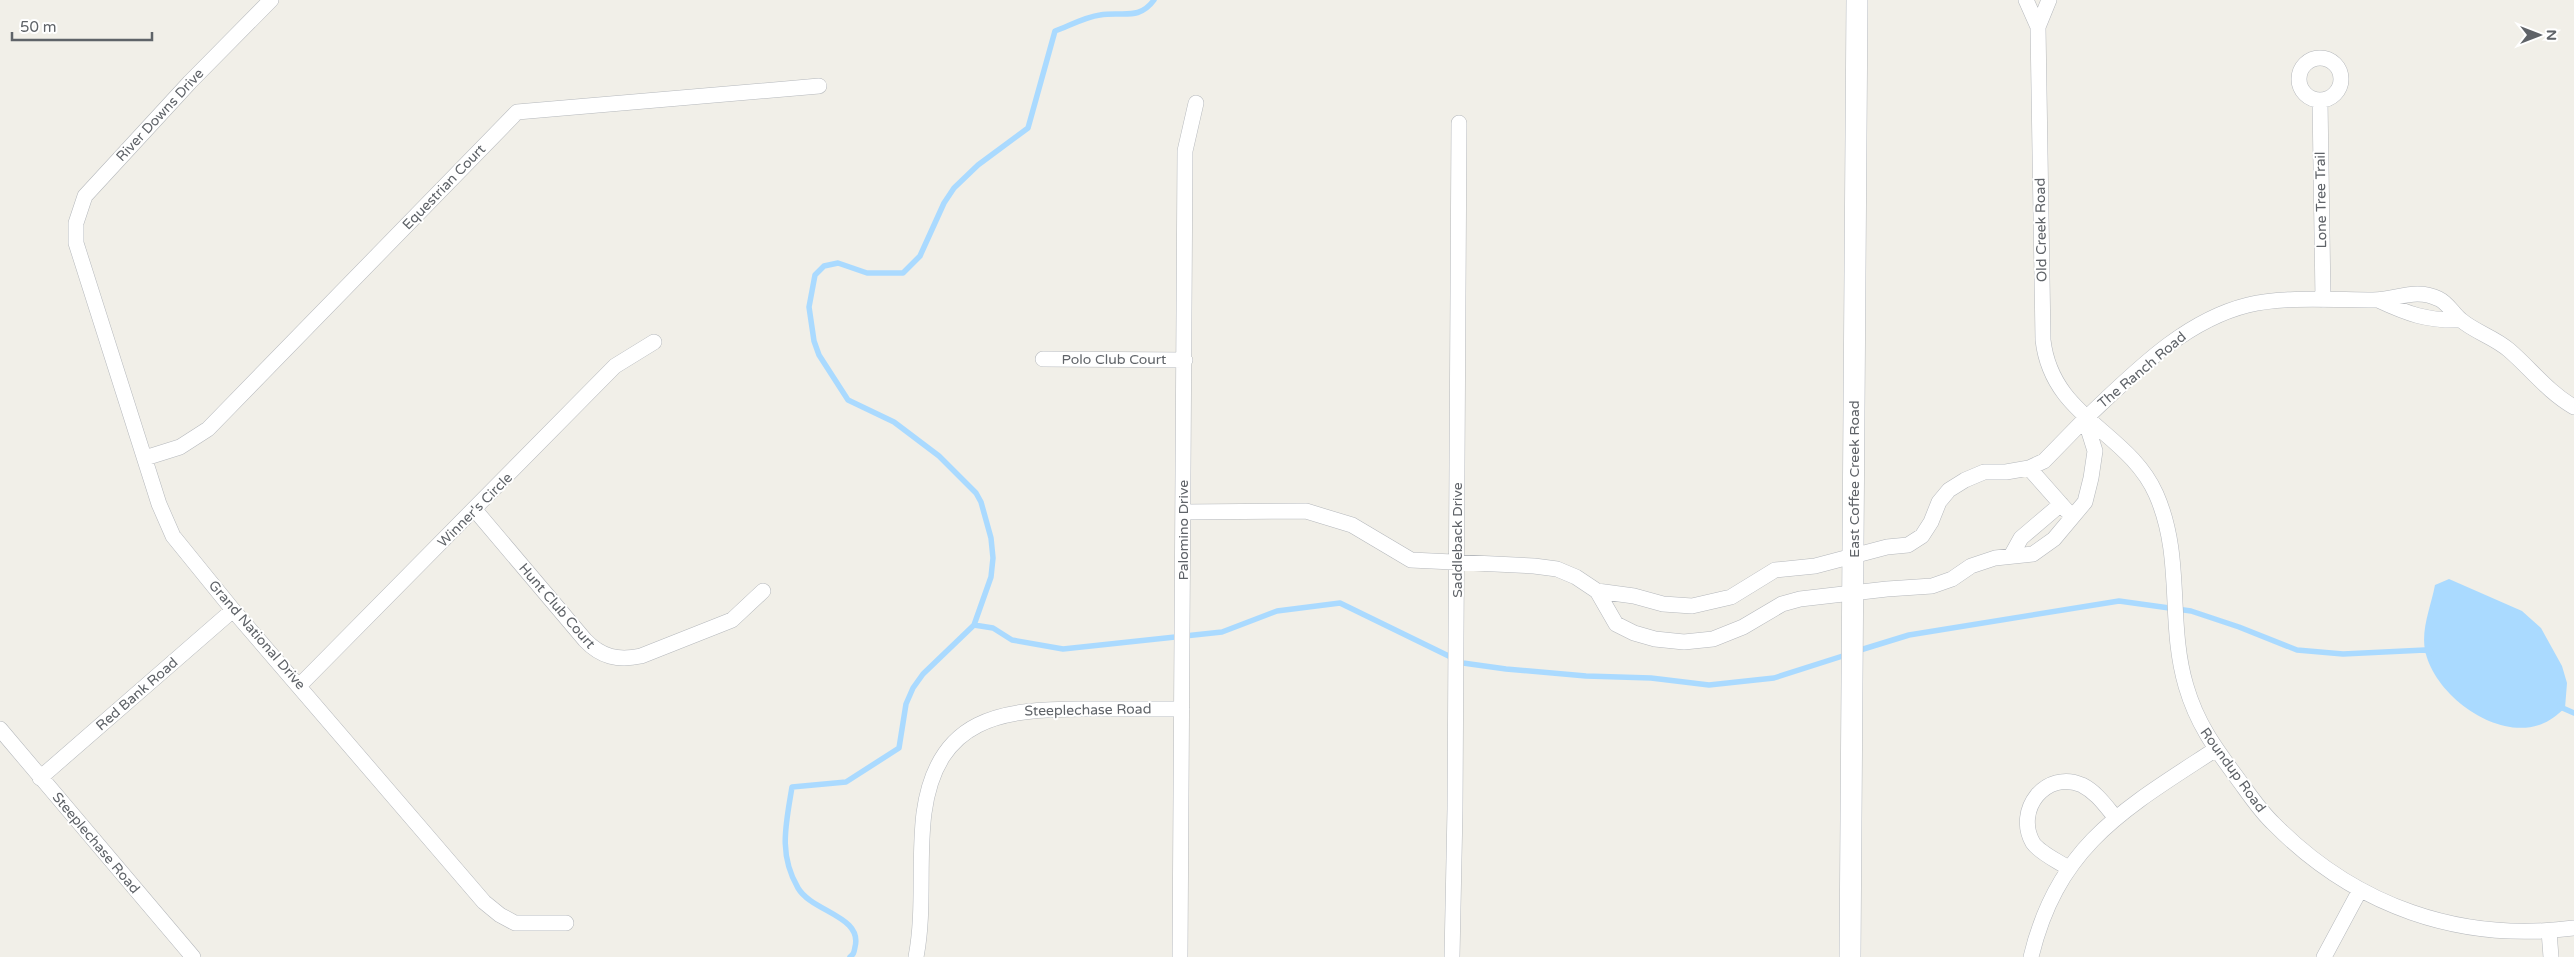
<svg xmlns="http://www.w3.org/2000/svg" width="2574" height="957" font-family="'Varela Round',sans-serif">
  <rect width="100%" height="100%" fill="#f1efe8"/>
  <path fill="#aadaff" d="M2449,579l73,32 19,17 21,38 5,17 -2,25c-8,7 -16,14 -26,17 -45,15 -106,-32 -114,-75 -4,-21 6,-44 10,-65z"/>
  <g fill="none" stroke-linecap="round" stroke-linejoin="round">
    <path stroke="#aadaff" stroke-width="5.5" d="M974,625l19,3 19,12 51,9 159,-17 55,-21 63,-8 123,60 43,6 80,7 65,2 58,7 65,-7 75,-24
      M1857,651l52,-16 210,-34 72,10 48,16 58,23 46,4 82,-4 7,3
      M2558,706l16,7
      M850,957c4,-3 4,-5 5,-10 8,-31 -43,-35 -57,-59 -20,-34 -12,-64 -6,-101l54,-5 53,-34 7,-44 7,-16 10,-14 51,-49 17,-48 2,-19 -2,-20 -10,-36 -5,-9 -37,-37 -45,-34 -46,-22 -29,-45 -5,-14 -5,-34 6,-32 9,-9 14,-3 29,10h36l17,-17 24,-53 10,-15 24,-23 50,-37 27,-97c14,-5 30,-14 45,-16 22,-4 39,6 54,-15"/>
    <g stroke="#b5b8bc" stroke-width="16">
      <path id="street" d="M271,0l-81,82 -105,114 -9,27v20l83,261 14,32 60,74 251,292 16,13 15,8h51
        M2026,0l12,27
        M2049,0l-11,27 5,313c9,78 85,91 113,154 28,63 11,128 30,192 11,38 29,62 52,93 11,15 22,32 36,45 81,82 186,119 300,104
        M2299 79a21 21 0 1 1 42 0a21 21 0 1 1-42 0Z
        M2320,100l3,200
        M2378,300c30,14 49,21 83,20
        M1043,359l142,1
        M2085,419c48,-45 98,-98 163,-114 36,-9 87,-5 125,-5 24,0 42,-13 66,-1 9,4 14,15 22,21 14,12 33,17 48,30 22,19 39,42 65,57
        M145,458l35,-11 28,-18 309,-317 302,-26
        M2029,468l38,43
        M475,510l110,130c16,17 33,21 56,16l91,-36 31,-29
        M1183,512l123,-1 46,14 59,35 123,6 23,3 19,8 21,14 37,5 29,8 29,2 39,-9 44,-27 40,-4 72,-19 21,-2 14,-9 9,-14 8,-20 10,-12 16,-10 19,-8h22l23,-4 15,-7 41,-42 10,32 -4,27 -6,24 -31,37 -21,15 -38,4 -24,8 -19,13 -20,7 -45,3 -87,10 -18,5 -39,23 -30,12 -29,3 -29,-3 -21,-6 -18,-9 -19,-33
        M2011,556l10,-18 40,-34
        M300,685l315,-319 39,-24
        M0,729l193,228
        M40,778l193,-168
        M2068,868c-10,-7 -28,-15 -35,-25 -19,-33 13,-74 49,-58 14,7 23,20 33,32
        M2549,931l2,26
        M916,957c9,-47 2,-96 8,-144 13,-96 78,-104 159,-104 33,0 66,0 99,0
        M1180,957l5,-806 11,-48
        M1452,957l3,-148 4,-686
        M2031,957c27,-113 95,-149 185,-208
        M2324,957l36,-67"/>
    </g>
    <g stroke="#b6babf" stroke-width="22">
      <path id="secondary" d="M1850,957l7,-957"/>
    </g>
    <use href="#street" stroke="#fff" stroke-width="15"/>
    <use href="#secondary" stroke="#fff" stroke-width="21"/>
  </g>
  <g text-anchor="middle" dominant-baseline="central" stroke-width="4" stroke-linejoin="round" paint-order="stroke">
    <g font-size="14" fill="#5f6368" stroke="#fff">
      <text transform="translate(160 115) rotate(-47)">River Downs Drive</text>
      <text transform="translate(444 187) rotate(-46)">Equestrian Court</text>
      <text transform="translate(2321 200) rotate(-91)">Lone Tree Trail</text>
      <text transform="translate(2041 230) rotate(-91)">Old Creek Road</text>
      <text x="1114" y="359">Polo Club Court</text>
      <text transform="translate(2142 370) rotate(-40)">The Ranch Road</text>
      <text transform="translate(1854 479) rotate(-90)">East Coffee Creek Road</text>
      <text transform="translate(475 510) rotate(-45)">Winner's Circle</text>
      <text transform="translate(1183 530) rotate(-90)">Palomino Drive</text>
      <text transform="translate(1457 540) rotate(-90)">Saddleback Drive</text>
      <text transform="translate(557 606) rotate(49)">Hunt Club Court</text>
      <text transform="translate(257 635) rotate(49)">Grand National Drive</text>
      <text transform="translate(137 694) rotate(-41)">Red Bank Road</text>
      <text transform="translate(1088 710) rotate(-1)">Steeplechase Road</text>
      <text transform="translate(2233 770) rotate(54)">Roundup Road</text>
      <text transform="translate(96 843) rotate(50)">Steeplechase Road</text>
    </g>
  </g>
  <g transform="translate(2539 35) rotate(90)" stroke="#ffffff" stroke-width="4" paint-order="stroke">
  <path d="M0-4L9 19L0 12L-9 19Z" fill="#5f6368"/>
  <text y="-8" font-size="14" font-weight="bold" text-anchor="middle" fill="#5f6368">N</text>
  </g>
  <path d="M12 32v8h140v-8" fill="none" stroke="#5f6368" stroke-width="2.5"/>
  <text x="20" y="32" font-size="15" fill="#5f6368" stroke="#ffffff" stroke-width="4" paint-order="stroke">50 m</text>
</svg>
